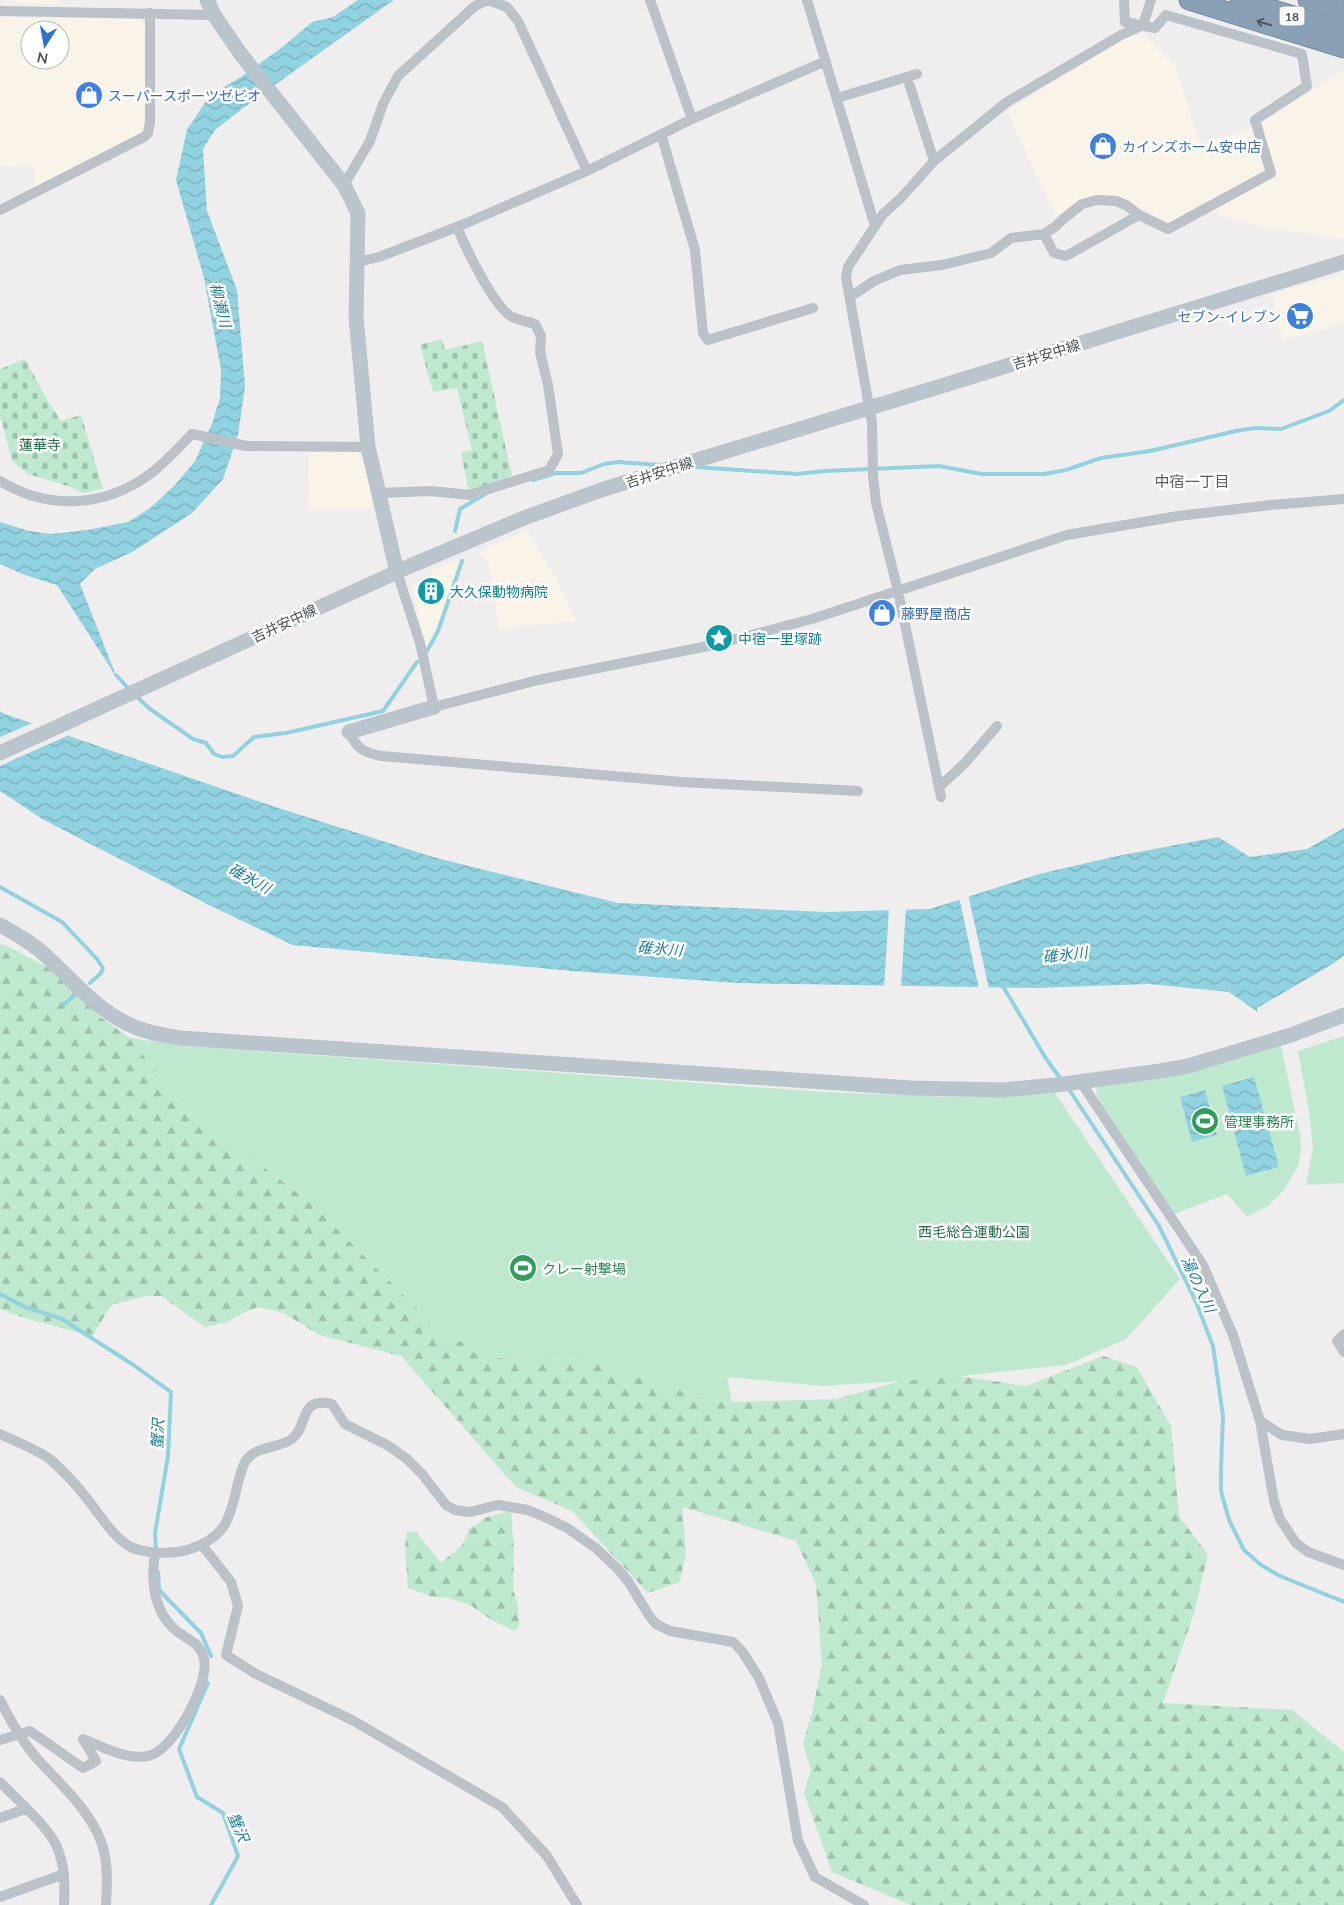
<svg xmlns="http://www.w3.org/2000/svg" width="1344" height="1905" font-family="Lato,'Noto Sans JP',sans-serif">
  <defs>
    <pattern id="forest-firs" width="22" height="20" patternUnits="userSpaceOnUse" patternTransform="scale(1.25)"><rect width="22" height="20" fill="#bfe9cf"/><path d="M5 1l3.5 6h-7zM16 11l3.5 6h-7z" fill="#9dbfab"/></pattern>
    <pattern id="cemetery-stones" width="16" height="16" patternUnits="userSpaceOnUse" patternTransform="scale(1.25)"><rect width="16" height="16" fill="#bfe9cf"/><path d="M2 7V4a2 2 0 0 1 4 0v3zM10 15v-3a2 2 0 0 1 4 0v3z" fill="#9dbfab"/></pattern>
    <pattern id="water-waves" width="16" height="10" patternUnits="userSpaceOnUse" patternTransform="scale(1.25)"><rect width="16" height="10" fill="#91d2e1"/><path d="M0 5q4-4 8 0t8 0" fill="none" stroke="#78adb9"/></pattern>
  </defs>
  <rect width="100%" height="100%" fill="#efeded"/>
  <path fill="#f9f4e7" fill-rule="evenodd" d="M16,0h43v4h-43z
    M0,17l140,2 5,6v106l-110,58v-22l-35,-1zM30,30h30v30h-30z
    M1143,33l32,32 25,79 57,-18 87,-56v169l-89,-13 -30,-9 -11,-6 -10,-10 -30,20 -6,1 -50,-26 -21,-1 -16,5 -25,18 -49,-107 119,-73z
    M1344,274v48l-62,19 -10,-47z
    M356,451l8,7 10,51h-66l1,-57z
    M527,530l26,43 23,48 -77,8 -11,-67 -9,-10z
    M459,560v4l-24,68 -9,16 -15,-63 18,-8 4,-7z"/>
  <path fill="url(#forest-firs)" d="M0,944l5,1 42,22 53,50 30,21 50,65 131,100 131,130 54,25 90,2 112,36 34,6 104,-3 65,-18 58,-5 67,10 77,-30 34,11 34,59 8,90 29,39 -14,58 -31,90 129,7 52,42v153h-433l-79,-33 -28,-79 7,-23 -8,-27 9,-30 10,-49 -6,-80 -20,-43 -114,-34 4,46 -6,29 -32,11 -76,-82 -56,-24 -115,-131 -82,-21 -35,-22 -26,-6 -17,7 -14,8 -22,5 -44,-31h-13l-34,8 -4,3 -18,30c-31,-11 -62,-15 -92,-28z
    M511,1511l3,39 -1,39 5,17 1,20 -5,5 -24,-12 -20,-14 -22,-7 -18,-2 -22,-8 -3,-41 2,-16 10,2 24,30 21,-18 7,-16 18,-12z"/>
  <path fill="url(#cemetery-stones)" d="M442,339l3,11 37,-9 30,135 -43,15 -8,-38 11,-3 -15,-62 -24,4 -13,-47z
    M25,359l21,39 15,23 20,-6 22,74 -19,4 -16,-7 -40,-12 -16,-13 -12,-46v-46z"/>
  <path fill="#bfe9cf" d="M1344,1036v147l-38,2 7,-39 -4,-35 -11,-60z
    M130,1038l56,8 638,46 127,5 104,-4 125,186 -54,60 -60,26 -133,14 -111,7 -95,-9 5,25 -34,-6 -112,-36 -90,-2 -54,-25 -131,-130 -28,-22 -35,-24 -68,-54z
    M1281,1046l19,89 1,15 -3,16 -15,25 -15,15 -21,11 -20,-23 -53,20 -71,-107 -6,-11 -1,-10 90,-12z"/>
  <path fill="url(#water-waves)" d="M358,0h36l-139,99 -40,31 -12,19 4,62 30,79 8,96 -7,49 -15,44 -31,34 -58,38 -39,18 -15,15 37,94 -60,-93 -32,-10 -25,-11v-42l29,9 22,3 36,-4 41,-8 22,-14 25,-23 20,-24 17,-37 8,-26 1,-28 -17,-92 -28,-98 11,-50 23,-35 31,-18 44,-32 27,-23 21,-5z
    M0,711l5,3 267,92 161,51 185,46 207,9 105,-3 109,-35 78,-18 101,-19 32,20 57,-8 37,-21v128l-13,9 -74,43 1,4 -29,-20 -80,-8 -113,4 -299,-5 -165,-12 -279,-26 -84,-40 -167,-86 -42,-28z
    M1254,1077l25,90 -33,9 -24,-90z
    M1205,1090l12,45 -25,7 -12,-45z"/>
  <path fill="#efeded" d="M35,722l36,12 -71,32v-29z
    M968,894l21,95h-10l-20,-92z
    M906,907l-5,81h-17l5,-80z"/>
  <g fill="none" stroke-linecap="round" stroke-linejoin="round">
    <path stroke="#91d2e1" stroke-width="4" d="M695,467l102,7 28,-3 114,-5 43,8h62l22,-4 35,-12 49,-7 86,-20 19,-3 26,1 48,-18 15,-11
      M533,480l23,-7h25l23,-9 14,-2 42,3
      M455,531l5,-22 25,-15
      M427,651l11,-20 24,-70
      M116,675l14,15
      M135,695l15,14 43,30 13,4 8,11 8,3 11,-1 21,-19 32,-4 97,-22 34,-49
      M0,887l62,35 35,37 6,9 -2,5 -11,10
      M1001,983l44,74 17,24
      M64,1004l10,-8
      M1068,1088l91,138 37,76 17,44 10,70 -2,53v22l8,29 15,30 17,15 19,11 64,26
      M0,1294l25,13 37,12 70,45 39,28 -3,64 -13,77 1,17
      M158,1572l1,18 42,43 10,23
      M208,1683l-29,66 18,48 26,16 15,43 -27,49"/>
    <g stroke="#758ba2" stroke-width="21">
      <path id="highway" d="M1189,0l155,48
        M1240,0l104,31
        M1308,0l36,11"/>
    </g>
    <path stroke="#bac1c8" stroke-width="10" d="M650,0l42,119
      M807,0l68,226
      M0,11l214,4
      M907,77l27,84
      M837,98l80,-24
      M661,134l34,116 8,83 5,7 105,-32
      M344,185l26,-44 13,-37 15,-28 77,-70 13,-6 19,7 11,14 69,150
      M0,210l144,-73 4,-4 2,-11v-109
      M1044,234l10,19 12,3 73,-41
      M358,262l21,-5 78,-30 130,-56 105,-52 134,-58
      M850,297l24,-16 26,-11 42,-5 49,-12 20,-15 33,-4 12,-8 6,-6 20,-16 15,-4 19,1 10,4 13,10 29,14 103,-56 -16,-53 52,-34 -5,-32 -136,-39 -11,13 -30,-6 -1,-22
      M0,481c49,30 105,26 150,-7 16,-12 29,-27 42,-40l54,12 122,1
      M379,493l52,-2 39,4 79,-25 9,-16 -10,-69 -8,-33 1,-16 -6,-12c-8,-3 -19,-4 -26,-9 -17,-13 -43,-66 -52,-88
      M397,572l23,71 14,64 104,-27 175,-35 99,-26 255,-84 111,-19 93,-11 73,-6
      M349,732c8,17 15,21 33,24l300,26 176,9
      M939,787l26,-24 32,-37
      M941,797l-43,-206 -22,-88 -3,-27 -1,-53 -26,-146 2,-10 35,-53 18,-16 33,-37 73,-59 114,-67 22,-10 8,-25
      M1080,1081l123,184 30,70 27,86 14,80 6,18 16,24 12,9 36,13
      M1344,1334l-7,7 7,11
      M1260,1421l22,14 28,4 34,-5
      M0,1434c17,8 36,15 51,26 12,11 24,23 34,36 13,16 25,37 42,49 14,9 47,10 63,4 34,-11 40,-29 47,-62 2,-8 4,-17 8,-25 10,-17 33,-13 47,-23 17,-13 6,-43 40,-35l13,20 44,22 18,13 15,15 24,31 9,5 15,2 28,-7 30,5 19,8 20,10 30,21 20,19 11,13 22,36 6,7 14,7 63,11 9,9 17,27 19,45 20,118 17,36 49,28
      M202,1545l29,37 7,24 -12,49 30,19 96,46 150,87 45,49 30,49
      M0,1700c10,20 20,38 34,55 25,29 61,58 70,96 4,18 3,36 2,54
      M0,1740l30,-9 53,37 13,-7 -13,-22c19,8 44,21 65,17 25,-4 62,-74 56,-97 -4,-18 -19,-20 -31,-31 -20,-20 -22,-49 -18,-75
      M0,1782c16,17 49,45 57,65 8,19 8,38 7,58
      M0,1818l25,-9
      M0,1897l64,-23"/>
    <path stroke="#bac4cd" stroke-width="15" d="M207,0l7,15 26,38 104,132 14,28 -2,104 12,130 29,125
      M349,732l85,-25
      M0,753l410,-187 114,-48 77,-28 83,-26 251,-76 409,-126
      M0,925c16,9 32,18 45,30 27,24 49,53 83,69 16,8 34,11 52,14l731,50 92,2 53,-5 104,-14 28,-5 103,-31 53,-20"/>
    <use href="#highway" stroke="#8aa0b6" stroke-width="19"/>
  </g>
  <defs><path id="oneway-shaft" d="M-6 0H5M1.5-3L5.5 0L1.5 3" fill="none" stroke-width="1.6" stroke-linecap="round" stroke-linejoin="round" transform="scale(1.25)"/></defs>
  <use stroke="#4e5861" href="#oneway-shaft" transform="translate(1264 23) rotate(-163)"/>
  <defs>
    <g id="shop-disc" transform="scale(1.4375)"><circle r="9.5" fill="#3f7fe0" stroke="#fff"/><path d="M-5-2.5h2.3a2.7 3.5 0 0 1 5.4 0H5L5.5 6h-11ZM-1.5-2.5h3a1.5 2.3 0 0 0-3 0Z" fill="#fff"/></g>
    <g id="supermarket-disc" transform="scale(1.4375)"><circle r="9.5" fill="#3f7fe0" stroke="#fff"/><path d="M-6-5.5h2.5l.6 2H6L4.5 2H-2.5L-4.4-4H-6ZM-1.5 3.2a1.3 1.3 0 1 0 .1 0ZM3 3.2a1.3 1.3 0 1 0 .1 0Z" fill="#fff"/></g>
    <g id="building-disc" transform="scale(1.4375)"><circle r="9.5" fill="#0f9aa8" stroke="#fff"/><path d="M-4-6H4V6H1V3H-1V6H-4ZM-2.5-4.3h1.7v1.8h-1.7ZM.8-4.3h1.7v1.8H.8ZM-2.5-1h1.7V.8h-1.7ZM.8-1h1.7V.8H.8Z" fill="#fff"/></g>
    <g id="sight-disc" transform="scale(1.4375)"><circle r="9.5" fill="#0f9aa8" stroke="#fff"/><path d="M0-6L1.8-2.2L6-1.7L2.9 1.2L3.7 5.4L0 3.3L-3.7 5.4L-2.9 1.2L-6-1.7L-1.8-2.2Z" fill="#fff"/></g>
    <g id="stadium-disc" transform="scale(1.4375)"><circle r="9.5" fill="#2e9e5b" stroke="#fff"/><path d="M0-5a6.5 5 0 1 0 0 10a6.5 5 0 1 0 0-10ZM-3.5-1.8h7v3.6h-7Z" fill="#fff"/></g>
  </defs>
  <g fill-rule="evenodd">
    <use href="#shop-disc" x="89" y="95"/>
    <use href="#shop-disc" x="1103" y="146"/>
    <use href="#supermarket-disc" x="1300" y="316"/>
    <use href="#building-disc" x="431" y="591"/>
    <use href="#shop-disc" x="882" y="613"/>
    <use href="#sight-disc" x="719" y="638"/>
    <use href="#stadium-disc" x="1205" y="1121"/>
    <use href="#stadium-disc" x="523" y="1268"/>
  </g>
  <g text-anchor="middle" dominant-baseline="central" stroke-width="5" stroke-linejoin="round" paint-order="stroke">
    <rect fill="#fff" stroke="#7e848a" stroke-width="1" x="1279.5" y="6.5" width="25" height="19" rx="4"/>
    <g font-size="12" font-weight="bold" fill="#475058">
      <text x="1292" y="16">18</text>
    </g>
    <g font-size="14" fill="#366cbe" stroke="#fff" text-anchor="start">
      <text x="108" y="95">スーパースポーツゼビオ</text>
      <text x="1122" y="146">カインズホーム安中店</text>
      <text x="1281" y="316" text-anchor="end">セブン-イレブン</text>
      <text x="901" y="613">藤野屋商店</text>
    </g>
    <g font-size="14" fill="#475058" stroke="#fff">
      <text transform="translate(1046 354) rotate(-17)">吉井安中線</text>
      <text transform="translate(659 472) rotate(-18)">吉井安中線</text>
      <text transform="translate(284 623) rotate(-25)">吉井安中線</text>
    </g>
    <g font-size="14" fill="#217047" stroke="#fff">
      <text x="40" y="444">蓮華寺</text>
      <text x="974" y="1231">西毛総合運動公園</text>
    </g>
    <g font-size="14" fill="#0d838f" stroke="#fff" text-anchor="start">
      <text x="450" y="591">大久保動物病院</text>
      <text x="738" y="638">中宿一里塚跡</text>
    </g>
    <g font-size="14" fill="#27864d" stroke="#fff" text-anchor="start">
      <text x="1224" y="1121">管理事務所</text>
      <text x="542" y="1268">クレー射撃場</text>
    </g>
    <g font-size="15" font-style="italic" fill="#1c7f96" stroke="#fff">
      <text transform="translate(221 305) rotate(76)">柳瀬川</text>
      <text transform="translate(250 878) rotate(29)">碓氷川</text>
      <text transform="translate(660 948) rotate(5)">碓氷川</text>
      <text transform="translate(1065 954) rotate(-6)">碓氷川</text>
      <text transform="translate(1199 1284) rotate(65)">湯の入川</text>
      <text transform="translate(157 1434) rotate(-87)">蟹沢</text>
      <text transform="translate(239 1827) rotate(67)">蟹沢</text>
    </g>
    <g font-size="15" fill="#5a5d61" stroke="#fff">
      <text x="1192" y="481">中宿一丁目</text>
    </g>
  </g>
  <g transform="translate(45 45) rotate(191)"><circle r="24" fill="#ffffff" stroke="#b5b9bc"/>
  <path d="M0-4L9 19L0 12L-9 19Z" fill="#2d74c9"/>
  <text y="-8" font-size="14" font-weight="bold" text-anchor="middle" fill="#475058">N</text>
  </g>
</svg>
